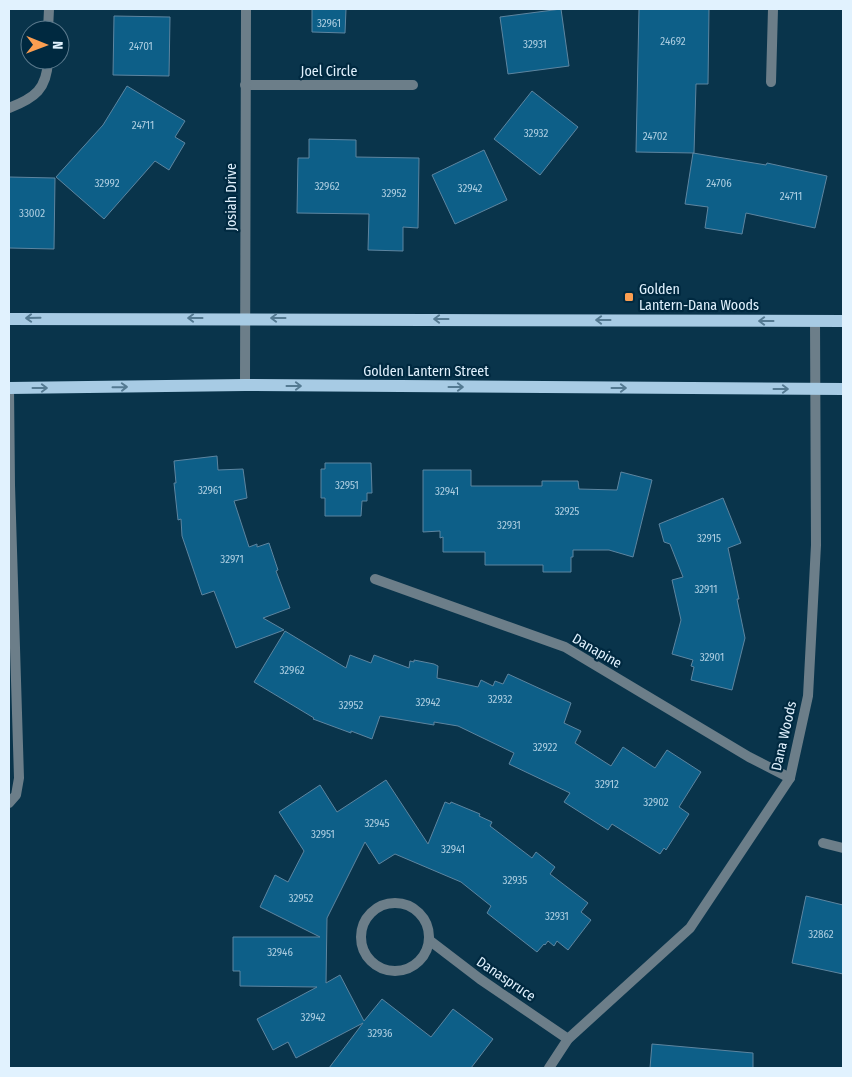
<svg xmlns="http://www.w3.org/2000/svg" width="852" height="1077" font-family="'Fira Sans Condensed',sans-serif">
  <rect width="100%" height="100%" fill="#09344b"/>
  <path fill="#0d5f88" stroke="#5d85a0" d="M312,9h34l-1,24 -33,-1z
    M561,9l8,57 -61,8 -8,-57z
    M639,9h70l-1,75h-12l-2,69 -58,-1z
    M114,16l56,1 -1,59 -56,-1z
    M127,86l58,35 -10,16 10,6 -16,27 -14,-9 -51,58 -48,-42 47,-52z
    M532,91l46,36 -38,48 -46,-36z
    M309,139l47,1v17l63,1 -1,70 -15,-1v24l-35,-1 1,-36 -72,-1 1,-55h11z
    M484,150l23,50 -52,24 -23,-49z
    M693,153l73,12 1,-2 60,13 -12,52 -69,-15 -4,21 -37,-6 3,-21 -23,-3z
    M9,177l46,1 -1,71 -45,-1z
    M217,456l1,14 25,-1 4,29 -13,3 15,46 8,-3v3l12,-4 9,27 -2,1 14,37 -27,10 21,12 -48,18 -22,-57 -12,4 -20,-59 -1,-17 -3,1 -4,-37h2l-2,-22z
    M325,463h46l1,30h-5v8h-5l-1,15h-36v-18h-4v-29h4z
    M423,470h48v16h71v-5h36l1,8 38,1 4,-18 31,8 -19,77 -24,-7h-36v7h-2v15h-28v-7h-58v-13h-42v-15l-3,1v-7l-17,1z
    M723,498l18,45 -13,5 11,51h-2l8,39 -13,52 -41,-10 3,-13 -3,-1 2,-6 -21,-6 9,-34 -9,-40 11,-3 -13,-33 -6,-2 -5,-18z
    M285,631l61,37 4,-13 21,8 3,-8 35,13 1,-7 4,1v-2l20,4 4,2 -1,12 41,9 3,-7 12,6 2,-5 8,3 5,-10 37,17 26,12 -7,20 17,8 -6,12 36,23 12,-19 32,21 12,-18 34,22 -22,35 10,7 -23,36 -2,-2 -4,6 -48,-30 -4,6 -44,-28 6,-9 -61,-29 5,-11 -56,-27 -24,-4v3l-54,-9 -8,23 -21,-8v2l-38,-14 1,-1 -60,-36z
    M386,780l42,64 17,-42 5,2 1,-2 29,12 -1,2 13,6 -2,4 42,32 4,-6 19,15 -5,7 38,29 -7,9 10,8 -23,30 -11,-9 -3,5 -6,-5 -3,4 -1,-1 -7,8 -50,-39 4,-7 -30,-24 -66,-28 -16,10 -14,-22 -38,76 -1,65 14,-8 24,46 18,-22 49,38 22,-28 40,30 -22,29h-142l34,-45 -67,35 -8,-16 -15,8 -16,-31 60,-32 -77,-1v-15h-7v-34h87l-60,-30 15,-32 13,7 16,-31 -25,-39 41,-27 17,27z
    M806,896l37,9v69l-51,-11z
    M652,1044l101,9v15h-103z"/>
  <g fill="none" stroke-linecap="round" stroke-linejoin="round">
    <path stroke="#6c7e89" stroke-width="10" d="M823,843l20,5"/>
    <path stroke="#6c7e89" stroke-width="10" d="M48,30l1,-21
      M771,82l2,-73
      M245,85h168
      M9,108c26,-10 38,-19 39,-48
      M375,579l190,68 184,110 41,21
      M9,803l7,-8 3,-17 -9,-293 -1,-97
      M361 937a34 34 0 1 1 68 0a34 34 0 1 1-68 0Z
      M429,940l51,39 88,60"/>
    <path stroke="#6c7e89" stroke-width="10" d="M245,385l1,-376
      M549,1068l19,-29 122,-111 100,-150 18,-82 8,-151 -1,-224"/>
    <path stroke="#a7cbe4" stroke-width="12" d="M9,319l834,2
      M9,388l236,-3 598,4"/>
  </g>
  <defs><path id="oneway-shaft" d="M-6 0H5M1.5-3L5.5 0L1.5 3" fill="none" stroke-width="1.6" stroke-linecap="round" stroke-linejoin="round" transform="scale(1.25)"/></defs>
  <g stroke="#547a92">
    <use href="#oneway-shaft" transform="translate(33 318) rotate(179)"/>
    <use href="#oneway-shaft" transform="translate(195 318) rotate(-180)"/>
    <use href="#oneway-shaft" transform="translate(278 318) rotate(-180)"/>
    <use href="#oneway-shaft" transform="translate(441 319) rotate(-180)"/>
    <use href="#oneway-shaft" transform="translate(603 320) rotate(-180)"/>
    <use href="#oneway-shaft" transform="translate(766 321) rotate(-180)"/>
    <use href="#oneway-shaft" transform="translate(294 386)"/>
    <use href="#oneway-shaft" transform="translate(120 387) rotate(-1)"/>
    <use href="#oneway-shaft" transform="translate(456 387)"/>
    <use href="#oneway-shaft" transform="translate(40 388)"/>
    <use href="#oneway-shaft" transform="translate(619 388)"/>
    <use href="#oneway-shaft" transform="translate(781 389)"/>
  </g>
  <rect fill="#fb9e51" stroke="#002940" stroke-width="2" x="624" y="292" width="10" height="10" rx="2.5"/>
  <g text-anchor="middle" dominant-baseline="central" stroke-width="4.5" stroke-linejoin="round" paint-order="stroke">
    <g font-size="11" fill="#accde0">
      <text x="329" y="23">32961</text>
      <text x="673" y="41">24692</text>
      <text x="535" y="44">32931</text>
      <text x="141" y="46">24701</text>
      <text x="143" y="125">24711</text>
      <text x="536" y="133">32932</text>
      <text x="655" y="136">24702</text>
      <text x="107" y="183">32992</text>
      <text x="719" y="183">24706</text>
      <text x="327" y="186">32962</text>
      <text x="470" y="188">32942</text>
      <text x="394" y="193">32952</text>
      <text x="791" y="196">24711</text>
      <text x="32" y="213">33002</text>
      <text x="347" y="485">32951</text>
      <text x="210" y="490">32961</text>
      <text x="447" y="491">32941</text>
      <text x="567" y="511">32925</text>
      <text x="509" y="525">32931</text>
      <text x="709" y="538">32915</text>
      <text x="232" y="559">32971</text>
      <text x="706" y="589">32911</text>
      <text x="712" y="657">32901</text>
      <text x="292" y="670">32962</text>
      <text x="500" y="699">32932</text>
      <text x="428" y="702">32942</text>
      <text x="351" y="705">32952</text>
      <text x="545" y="747">32922</text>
      <text x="607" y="784">32912</text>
      <text x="656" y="802">32902</text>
      <text x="377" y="823">32945</text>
      <text x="323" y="834">32951</text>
      <text x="453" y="849">32941</text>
      <text x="515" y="880">32935</text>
      <text x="301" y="898">32952</text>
      <text x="557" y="916">32931</text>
      <text x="821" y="934">32862</text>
      <text x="280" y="952">32946</text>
      <text x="313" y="1017">32942</text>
      <text x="380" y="1033">32936</text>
    </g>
    <g font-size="14" fill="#e1f2fe" stroke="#002940">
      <text x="329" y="71">Joel Circle</text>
      <text transform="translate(231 197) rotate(-90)">Josiah Drive</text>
      <text x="426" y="371">Golden Lantern Street</text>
      <text transform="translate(597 651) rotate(30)">Danapine</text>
      <text transform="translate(784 736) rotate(-77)">Dana Woods</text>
      <text transform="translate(506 979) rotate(34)">Danaspruce</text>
    </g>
    <g font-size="14" fill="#e1f2fe" stroke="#002940" text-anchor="start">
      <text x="639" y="289">Golden<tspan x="639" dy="16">Lantern-Dana Woods</tspan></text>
    </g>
  </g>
  <rect width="852" height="1077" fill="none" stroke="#e1f2fe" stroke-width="20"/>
  <g transform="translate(45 45) rotate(91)"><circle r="24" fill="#002940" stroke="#5a798c"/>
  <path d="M0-4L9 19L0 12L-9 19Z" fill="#fb9e51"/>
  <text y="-8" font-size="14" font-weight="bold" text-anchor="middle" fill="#e1f2fe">N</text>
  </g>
</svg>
